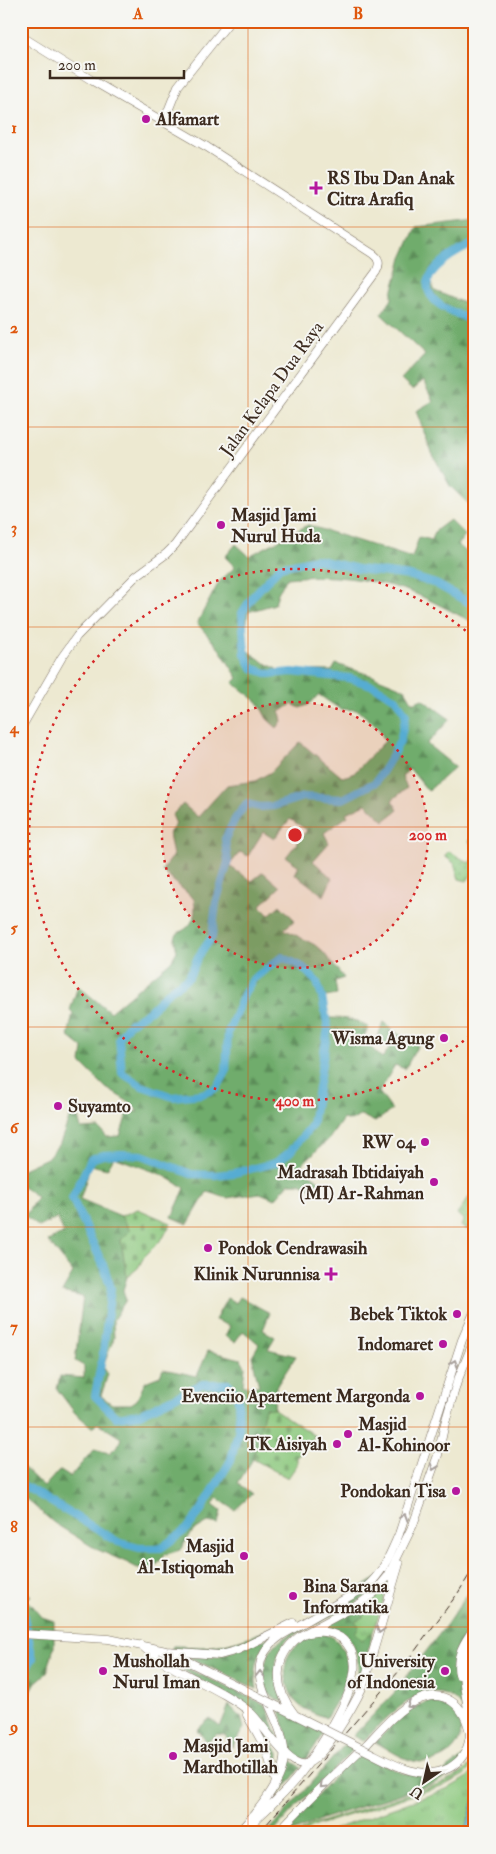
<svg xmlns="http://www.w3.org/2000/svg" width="496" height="1854" font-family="'IM FELL Double Pica',serif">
  <defs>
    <pattern id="grass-dots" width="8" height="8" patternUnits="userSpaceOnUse" patternTransform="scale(1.25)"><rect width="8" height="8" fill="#8ac77c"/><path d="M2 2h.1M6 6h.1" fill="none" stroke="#72a265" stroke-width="1.8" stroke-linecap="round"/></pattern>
    <pattern id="forest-firs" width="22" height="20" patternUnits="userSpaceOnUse" patternTransform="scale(1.25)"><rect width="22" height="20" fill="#6fac6c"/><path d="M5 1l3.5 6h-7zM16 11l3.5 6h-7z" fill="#5c8c58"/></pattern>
    <pattern id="cemetery-stones" width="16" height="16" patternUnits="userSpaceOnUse" patternTransform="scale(1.25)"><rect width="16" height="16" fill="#8ac77c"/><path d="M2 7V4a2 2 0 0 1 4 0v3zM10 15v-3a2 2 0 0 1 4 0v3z" fill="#72a265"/></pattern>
    <pattern id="park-tufts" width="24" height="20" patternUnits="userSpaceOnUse" patternTransform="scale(1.25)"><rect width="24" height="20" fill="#8ac77c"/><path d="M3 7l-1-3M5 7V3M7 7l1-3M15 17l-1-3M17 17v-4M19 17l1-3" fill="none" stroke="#72a265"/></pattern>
  </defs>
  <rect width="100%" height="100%" fill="#f6f6f2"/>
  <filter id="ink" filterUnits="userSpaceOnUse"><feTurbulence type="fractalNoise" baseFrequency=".02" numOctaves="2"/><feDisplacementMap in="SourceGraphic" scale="10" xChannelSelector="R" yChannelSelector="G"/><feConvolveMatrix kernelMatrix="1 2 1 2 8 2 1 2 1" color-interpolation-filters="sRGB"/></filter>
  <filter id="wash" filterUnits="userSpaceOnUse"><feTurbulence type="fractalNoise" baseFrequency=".0096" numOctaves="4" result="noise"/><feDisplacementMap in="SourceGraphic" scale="20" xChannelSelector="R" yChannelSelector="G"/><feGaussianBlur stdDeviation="1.12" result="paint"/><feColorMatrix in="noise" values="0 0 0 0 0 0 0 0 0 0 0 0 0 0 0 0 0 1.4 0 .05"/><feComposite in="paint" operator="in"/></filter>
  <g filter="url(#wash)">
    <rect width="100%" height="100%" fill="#ede9d1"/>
    <path fill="url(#grass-dots)" stroke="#62784d" d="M475,836v34l-8,11 -8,-2 -5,-16 -10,-7 5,-5 20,12c6,-8 4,-14 0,-23z
      M472,1193l3,2v43l-4,-2 2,-3 -12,-7 3,-7 -7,-5z
      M475,1760v4l-11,11 -19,10 -127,40 -15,8h-5l14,-8 133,-43 18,-10z"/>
    <path fill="url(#forest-firs)" stroke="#556b45" d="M475,220v23l-41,27 -4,11 5,10 29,12 11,8v199l-25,-24 -18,-33 -16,-42 17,-10 -10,-20 -11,9 -11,-10 24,-25 -44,-41 11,-15v-6l10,-35 14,-31z
      M450,520l15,15 -7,10 17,14v64c-22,-10 -48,-26 -70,-33 -37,-12 -79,-16 -118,-12l-9,15 -3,11 -27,8 -2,17 2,22 17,12 14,7 53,1 4,-7 37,12 32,13 8,14 9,-4 28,20 -23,25 28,23 -27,24 -18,-22 -8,7 5,12 -15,12 6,10 -14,11 -18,-17 -20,9 2,3 -24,17 5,10 -16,18 19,17 -8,18 -29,-22 4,-8 -13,-9 21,-27 -17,-11 -16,20 -11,-7 -15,24 -8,-4 -11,14 23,15 11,-9 17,15 -20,19 9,9 11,-10 15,15 -11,9 31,16 8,7 21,26 -9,3 2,14 -17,3 6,20c15,0 31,0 43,10l-7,11 20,19 7,-9 -12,-12 7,-15 14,12 20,11 -13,24 -10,-4 -16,27 13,18 -17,12 -14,-7 -10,6 -8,-2 -14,20 -28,26 18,16 -6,8 -13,-6h-11l-14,16 -15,-6 -33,5 -20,-6 -19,32 -16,-7 13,-29 -22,-13 -49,-18 -7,12 -16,-4 -11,34 41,17 9,15 -9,9 6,37 -4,13 3,10 -13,20 1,18 -11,29 5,7 -7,22 11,8h19l6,-4 8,-18 15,-6 3,-7 34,7 11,-25 33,8 4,7 -2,20h16l-7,-30 7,-12 -16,-13 -8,11 -10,-6 5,-10 -15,-6 12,-22 9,5 4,-6 30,16 -7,17 12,7 -7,12 28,7 -20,31 -2,22 -9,-1 -12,51 -15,24 14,11 -17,16 -18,-12 -4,7 8,6 -3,13 -10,-2 -15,9 -13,19 -16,5 -10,14 -11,2 -15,-8 -32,-14 -42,-26 -29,-25 -4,4v-37l23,22 15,-17 11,7 24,-28 15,4 9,-7 3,-8 -24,-15 -4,5 -18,-15 -18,-24 3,-13 24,2v-12l-9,-5 8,-64 -21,-5 11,-19 -25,-32 16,-8 -7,-15 -18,9 -14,-11 12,-19 -16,-12v-12l2,-4 24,-11 13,-15 10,-27 8,1 3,12 18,-1 8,9 13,-1 8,-25 10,1 -6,-8 -26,-16 -25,-25 2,-15 -15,-12 5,-23 -3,-3 8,-24 32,26 61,-51 6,-10c-7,-24 6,-15 14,-28 5,-8 4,-15 3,-24l-32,-28 11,-15 -4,-23 7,-9 -4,-9 11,-11 15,13 29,-32 28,-4 16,-9 29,-30 42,35 11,-3 32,-33 -6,-12 -21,-19 -18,-1 -21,-14 -11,10 -8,3 -8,-4 -12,8 2,9 -5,7 -10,-9 -9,-17 -25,-19 5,-5 -18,-28 -23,-27 22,-41 16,-15 -10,-10 11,-13 13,12 59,-31 104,33 7,-21 13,3 3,-9z
      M386,1575l-14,18 -17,10 -66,35c-19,21 -15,40 -5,64 -4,-2 -12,-4 -15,-8 -11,-14 -4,-36 5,-49l101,-66z
      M475,1583v37l-20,38v15l13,43c-5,-6 -10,-14 -16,-18 -33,-20 -67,23 -89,43l-10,-5 41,-43 53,-69z
      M21,1585l10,11 -4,3 15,18 12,4v26l-7,26 -11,9 -15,27z
      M364,1604l-1,13 -4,9 3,14 11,-8 -12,45 -4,3c5,-26 -7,-55 -38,-53z
      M291,1620l1,1 -66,30 -17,2 -38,-3 2,-4c13,0 27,2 40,0 27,-4 53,-15 78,-26z
      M319,1634c11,1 17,3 22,13 16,25 -2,50 -15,71 -9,-4 -22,-8 -28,-14 -6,-5 -9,-15 -11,-21 -7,-29 8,-40 32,-49z
      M271,1637c-13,15 -18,32 -14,52l-69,-32 31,-1z
      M475,1642v109l-13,16 -15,10 -15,7 -110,35 -31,14h-10l77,-82 43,22 22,3 19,-3 24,-18 7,-13 1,-14 -11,-62z
      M156,1654l110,51 14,37 -26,-30z
      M429,1701c48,4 39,63 -8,61 -16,0 -32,-13 -46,-20 17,-16 31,-33 54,-41z
      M229,1705l12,12 3,11 -12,19 -7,-12 -8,-1 -10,8 -10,-12 13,-12 10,9z
      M280,1710l44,22 -17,27c-4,0 -9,1 -12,-2 -3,-2 -13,-39 -15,-47z
      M255,1720l24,33 -1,21 -14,-36z
      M345,1744l9,5 -58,58 -23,26h-6z
      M287,1758l14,9 -14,18 -34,36 28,-37 6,-14z"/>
    <path fill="url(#cemetery-stones)" stroke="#62784d" d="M138,1209l33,14 -8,15 -19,19 -6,11 -11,9 -6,-37 9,-9 -9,-15z
      M265,1408l9,1 41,27 -18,21v8l-9,13 -35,-19z"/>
    <path fill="url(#park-tufts)" stroke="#62784d" d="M394,1569l-21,63 -11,8 -7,-7 4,-7 -4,-5 8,-4 1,-13z
      M475,1770v63h-151l125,-45 16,-9z"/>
    <path fill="#56acd2" stroke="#486b78" d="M475,1795v38h-10z"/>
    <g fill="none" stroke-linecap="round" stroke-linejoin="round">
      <path stroke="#56acd2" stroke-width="8" d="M475,243c-22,10 -70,36 -35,62 10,7 24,11 35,18
        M21,1484l97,58 21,6h22l26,-19 13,-17 31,-52 8,-32 -1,-29 -9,-15h-27l-62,30 -24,3 -21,-21 8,-43 8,-65 -7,-21 -32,-69 19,-39 12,-4 18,-1 21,1 49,19 24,1 19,-2 41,-10 15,-11 22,-27 16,-97 -6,-31 -5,-15 -16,-16 -19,-9 -29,22 -9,15 -16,38 -2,40 -9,16 -15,6 -29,3 -31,-11 -20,-13 -3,-35 10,-14 20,-13 18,-18 22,-16 9,-20 14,-20 4,-34 12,-41 -3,-23 10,-20 11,-15 14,3 14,-1 29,-9 40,2 33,-17 12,-19 12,-22 6,-26 -10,-16 -22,-13 -25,-8 -57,-6 -23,2 -17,-6 -7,-14 -3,-41 11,-17 27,-29 35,-8 43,10 52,7 26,8 39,22
        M21,1603l12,55 -12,19"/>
    </g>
  </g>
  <g filter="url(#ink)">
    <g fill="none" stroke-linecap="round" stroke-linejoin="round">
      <g stroke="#796d5d" stroke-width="9">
        <path id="secondary" d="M21,36l72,45 114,66 166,107c7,5 7,11 3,18l-201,273 -9,9 -30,22 -59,60 -15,21 -41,71
          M164,121l14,-35 52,-65"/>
      </g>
      <g stroke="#796d5d" stroke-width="9">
        <path id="primary" d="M21,1634l88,5 57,12 54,4 18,-5 55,-27
          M141,1645c32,29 77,40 110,68 13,12 37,54 54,51 18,-3 50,-61 58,-78l36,-122
          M173,1654l82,41
          M459,1675c-4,-19 5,-33 16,-48
          M273,1704l50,25
          M247,1715l19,34 10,33
          M295,1715c-21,-26 -24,-57 5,-79l61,-33 13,-10 14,-17 25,-51 25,-70 7,-32 12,-41 18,-44
          M373,1754c23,12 50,27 76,14 39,-21 11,-71 14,-103 0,-9 6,-20 12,-28
          M249,1826c18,-17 36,-33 51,-52 17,-21 51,-74 54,-101 2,-10 -1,-21 -7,-29 -9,-12 -24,-14 -38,-11
          M238,1833c16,-18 44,-49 46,-74 5,-45 -56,-87 -2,-124l84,-48c17,-14 24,-33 33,-53l63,-194 13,-30
          M277,1833c29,-31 59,-60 90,-89 14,-15 30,-34 49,-43 28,-14 49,4 54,33"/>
      </g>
      <use href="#secondary" stroke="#fff" stroke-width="8"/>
      <use href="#primary" stroke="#fff" stroke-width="8"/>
      <path stroke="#3b2a1e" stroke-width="1" stroke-dasharray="8 4" stroke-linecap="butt" d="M259,1833l147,-170 52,-70 17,-27"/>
      <g stroke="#796d5d" stroke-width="9" stroke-linecap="butt">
        <path id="primary-bridge" d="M255,1695l18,9
          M323,1729l50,25"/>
      </g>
      <use href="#primary-bridge" stroke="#fff" stroke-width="8"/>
    </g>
    <defs><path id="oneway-chevron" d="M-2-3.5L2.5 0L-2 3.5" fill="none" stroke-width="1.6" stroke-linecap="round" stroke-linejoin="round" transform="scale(1.25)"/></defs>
    <g stroke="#a79f9a">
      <use href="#oneway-chevron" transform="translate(454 1363) rotate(-71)"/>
      <use href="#oneway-chevron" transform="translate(434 1467) rotate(109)"/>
      <use href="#oneway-chevron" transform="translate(404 1517) rotate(-72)"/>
      <use href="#oneway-chevron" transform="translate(380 1630) rotate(106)"/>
      <use href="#oneway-chevron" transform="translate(260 1674) rotate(-90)"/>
      <use href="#oneway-chevron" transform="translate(410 1705) rotate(147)"/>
      <use href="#oneway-chevron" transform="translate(323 1785) rotate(136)"/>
    </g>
  </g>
  <path fill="none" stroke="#df570d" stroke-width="1" stroke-opacity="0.55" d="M248,21v1812M21,227h454M21,427h454M21,627h454M21,827h454M21,1027h454M21,1227h454M21,1427h454M21,1627h454"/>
  <circle cx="295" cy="835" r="133" fill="#d62828" fill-opacity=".12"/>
  <g fill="none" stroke="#d62828" stroke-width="2.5" stroke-dasharray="2.5 5">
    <circle cx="295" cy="835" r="133"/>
    <path d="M475 1031A266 266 0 1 1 475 639"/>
  </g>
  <g fill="#b5179e" stroke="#f6f6f2" stroke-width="2">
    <circle cx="146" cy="119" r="5"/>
    <path d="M313.5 180.5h5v5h5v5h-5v5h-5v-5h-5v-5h5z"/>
    <circle cx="221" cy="525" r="5"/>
    <circle cx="444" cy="1038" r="5"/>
    <circle cx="58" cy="1106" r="5"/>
    <circle cx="425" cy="1142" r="5"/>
    <circle cx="434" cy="1182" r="5"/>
    <circle cx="208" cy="1248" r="5"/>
    <path d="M328.5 1266.5h5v5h5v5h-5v5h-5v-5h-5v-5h5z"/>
    <circle cx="457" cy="1314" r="5"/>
    <circle cx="443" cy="1344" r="5"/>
    <circle cx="420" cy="1396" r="5"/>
    <circle cx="348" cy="1434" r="5"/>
    <circle cx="337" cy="1444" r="5"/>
    <circle cx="456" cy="1491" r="5"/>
    <circle cx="244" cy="1556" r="5"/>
    <circle cx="293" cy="1596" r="5"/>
    <circle cx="103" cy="1671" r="5"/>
    <circle cx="445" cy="1671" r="5"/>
    <circle cx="173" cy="1756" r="5"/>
  </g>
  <g text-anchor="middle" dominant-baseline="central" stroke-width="4" stroke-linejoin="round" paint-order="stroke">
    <g font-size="18" font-weight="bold" fill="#3b2a1e" stroke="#f6f6f2" text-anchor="end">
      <text x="156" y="119" text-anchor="start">Alfamart</text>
      <text x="327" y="178" text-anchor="start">RS Ibu Dan Anak<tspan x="327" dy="21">Citra Arafiq</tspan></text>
      <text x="231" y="515" text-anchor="start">Masjid Jami<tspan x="231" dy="21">Nurul Huda</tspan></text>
      <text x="434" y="1038">Wisma Agung</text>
      <text x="68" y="1106" text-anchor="start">Suyamto</text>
      <text x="415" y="1142">RW 04</text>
      <text x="424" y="1172">Madrasah Ibtidaiyah<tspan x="424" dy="21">(MI) Ar-Rahman</tspan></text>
      <text x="218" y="1248" text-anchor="start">Pondok Cendrawasih</text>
      <text x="320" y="1274">Klinik Nurunnisa</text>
      <text x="447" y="1314">Bebek Tiktok</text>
      <text x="433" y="1344">Indomaret</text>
      <text x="410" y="1396">Evenciio Apartement Margonda</text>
      <text x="358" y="1424" text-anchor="start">Masjid<tspan x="358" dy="21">Al-Kohinoor</tspan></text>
      <text x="327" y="1444">TK Aisiyah</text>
      <text x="446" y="1491">Pondokan Tisa</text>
      <text x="234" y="1546">Masjid<tspan x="234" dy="21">Al-Istiqomah</tspan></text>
      <text x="303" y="1586" text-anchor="start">Bina Sarana<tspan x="303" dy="21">Informatika</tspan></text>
      <text x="113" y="1661" text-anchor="start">Mushollah<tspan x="113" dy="21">Nurul Iman</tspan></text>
      <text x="435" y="1661">University<tspan x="435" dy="21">of Indonesia</tspan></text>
      <text x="183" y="1746" text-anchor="start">Masjid Jami<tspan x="183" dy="21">Mardhotillah</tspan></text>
    </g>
    <g font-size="18" fill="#3b2a1e" stroke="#f6f6f2">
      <text transform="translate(272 389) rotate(-54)">Jalan Kelapa Dua Raya</text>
    </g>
  </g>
  <circle cx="295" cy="835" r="8" fill="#d62828" stroke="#f6f6f2" stroke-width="2.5"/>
  <g font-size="15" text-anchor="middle" font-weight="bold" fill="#d62828" stroke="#f6f6f2" stroke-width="4" stroke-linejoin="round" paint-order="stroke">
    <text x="428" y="840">200 m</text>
    <text x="295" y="1106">400 m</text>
  </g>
  <rect width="496" height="1854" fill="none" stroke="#f6f6f2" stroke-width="55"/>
  <g transform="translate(424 1782) rotate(214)" stroke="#f6f6f2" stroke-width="4" paint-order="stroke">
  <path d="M0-4L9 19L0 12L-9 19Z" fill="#3b2a1e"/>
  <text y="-8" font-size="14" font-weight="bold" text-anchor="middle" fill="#3b2a1e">U</text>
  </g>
  <path d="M50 70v8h134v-8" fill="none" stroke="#3b2a1e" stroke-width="2.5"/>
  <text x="58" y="70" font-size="15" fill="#3b2a1e" stroke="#f6f6f2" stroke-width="4" paint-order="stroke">200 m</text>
  <rect x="28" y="28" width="440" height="1798" fill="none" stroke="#df570d" stroke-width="2"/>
  <g font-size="16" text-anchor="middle" font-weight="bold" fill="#df570d">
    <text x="138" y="19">A</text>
    <text x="358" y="19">B</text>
    <text x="14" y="133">1</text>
    <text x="14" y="333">2</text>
    <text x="14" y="533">3</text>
    <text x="14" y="733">4</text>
    <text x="14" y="933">5</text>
    <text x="14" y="1133">6</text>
    <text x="14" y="1332">7</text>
    <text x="14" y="1532">8</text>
    <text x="14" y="1732">9</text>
  </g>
</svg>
